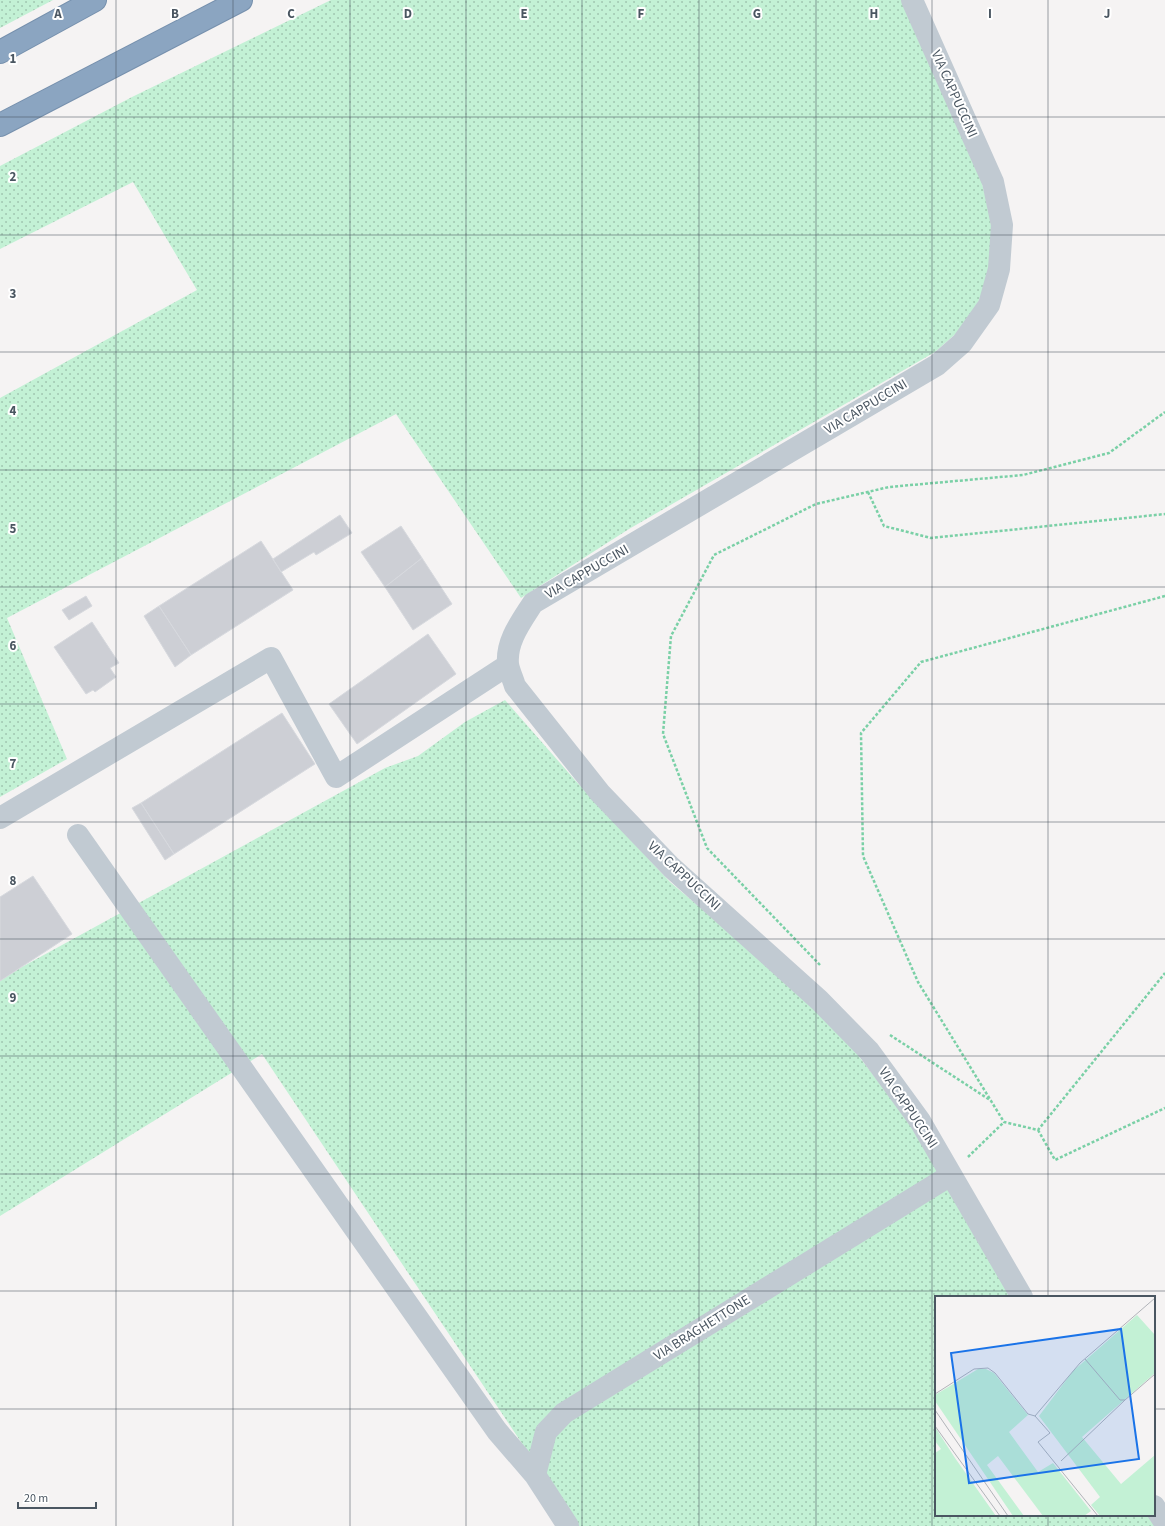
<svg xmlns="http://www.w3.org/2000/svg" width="1165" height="1526" font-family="'Source Sans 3',sans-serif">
  <defs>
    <pattern id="grass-dots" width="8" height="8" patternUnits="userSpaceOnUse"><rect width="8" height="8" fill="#c3f1d5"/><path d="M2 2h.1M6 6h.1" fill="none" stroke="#a0c6b0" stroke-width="1.8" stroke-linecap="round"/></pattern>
  </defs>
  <rect width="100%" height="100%" fill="#f5f3f3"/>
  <path fill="url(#grass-dots)" d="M0,0h53l-53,28z
    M331,0h574l69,154 16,59 3,38 -9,39 -16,33 -33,29 -306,177 -108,69 -125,-184 -389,204 60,141 -67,38v-399l197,-108 -64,-108 -133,67v-83l132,-69z
    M505,700l69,79 96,103 110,93 74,75 50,65 114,182h-82v218h218l10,11h-587l-315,-472 -262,162v-237l385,-211 33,-12 47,-34z"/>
  <path fill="#cdcfd5" stroke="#d7d9de" d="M340,515l12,18 -36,22 -2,-3 -33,20 -8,-13z
    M401,526l21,32 -37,29 -24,-35z
    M261,541l32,49 -102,65 -32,-49z
    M422,558l30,46 -39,26 -28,-43z
    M86,596l6,10 -23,14 -7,-10z
    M159,606l32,49 -16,12 -31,-51z
    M92,622l27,41 -9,5 6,9 -21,15 -2,-2 -7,4 -32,-47z
    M428,634l28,40 -99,70 -28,-40z
    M282,713l33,51 -141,90 -33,-51z
    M141,803l33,51 -9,6 -33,-52z
    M33,876l39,58 -72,47v-84z"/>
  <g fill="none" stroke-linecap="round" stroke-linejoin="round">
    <g stroke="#7690ad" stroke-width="24">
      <path id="highway" d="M0,52l95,-52
        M0,125l241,-125"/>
    </g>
    <path stroke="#7ad0a6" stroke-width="2.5" stroke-dasharray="3 2" stroke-linecap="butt" d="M868,492l16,34 47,12 234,-24
      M1165,596l-244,66 -60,71 2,123 55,126 86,140 34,8 127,-157
      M820,965l-113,-117 -44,-114 8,-98 43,-81 102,-51 73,-17 134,-12 86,-22 56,-41
      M890,1035l100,65
      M1038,1130l17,30 110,-52
      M968,1157l36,-35"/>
    <path stroke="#c1cad2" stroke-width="22" d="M912,0l81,182 9,43 -3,44 -10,36 -27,38 -25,22 -404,238c-12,19 -27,38 -25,61 1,7 5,15 7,22l85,107 71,74 148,133 50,51 51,70 102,176
      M0,818l271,-160 65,119 172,-112
      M78,835l419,596 38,44
      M1154,1506l11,17
      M568,1526l-33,-51 11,-43 18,-19 387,-238"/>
    <use href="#highway" stroke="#8ba5c1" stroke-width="22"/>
  </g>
  <path fill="none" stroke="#4a5661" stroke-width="1" stroke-opacity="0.55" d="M116,0v1526M233,0v1526M350,0v1526M466,0v1526M582,0v1526M699,0v1526M816,0v1526M932,0v1526M1048,0v1297M0,117h1165M0,235h1165M0,352h1165M0,470h1165M0,587h1165M0,704h1165M0,822h1165M0,939h1165M0,1056h1165M0,1174h1165M0,1291h1165M0,1409h936M1154,1409h11M1048,1515v11"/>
  <g text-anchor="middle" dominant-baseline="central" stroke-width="4" stroke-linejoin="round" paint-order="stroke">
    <g font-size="14" fill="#4a5661" stroke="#fff">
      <text transform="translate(954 94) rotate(66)">VIA CAPPUCCINI</text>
      <text transform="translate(866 407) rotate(-31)">VIA CAPPUCCINI</text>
      <text transform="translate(587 572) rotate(-30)">VIA CAPPUCCINI</text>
      <text transform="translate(684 876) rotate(43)">VIA CAPPUCCINI</text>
      <text transform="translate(908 1108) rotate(56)">VIA CAPPUCCINI</text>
      <text transform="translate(702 1328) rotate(-32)">VIA BRAGHETTONE</text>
    </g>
  </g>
  <g transform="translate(935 1296)">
    <rect width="220" height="220" fill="#f5f3f3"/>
    <path d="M202,19l18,20v38l-73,64 39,47 34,-29v61h-55l-9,-11 9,-8 -61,-81 34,-45zM43,73h8l8,4 34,42 -19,17 29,40 15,-9 38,48 -7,5h-41l-45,-60 -11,9 37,51h-11l-78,-115v-6zM0,131l20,31 41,58h-61v-63l6,-4 -6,-8z" fill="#c3f1d5"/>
    <path fill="none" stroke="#b1b4b9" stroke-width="1" d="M150,63l35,41h5l30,-26M0,98l39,-25 14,-1 7,5 33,41 7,2 45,-53 75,-65M0,114l73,106M100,120l15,17 -12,9 60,74M0,130l65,90M126,165l64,-61"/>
    <path fill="#1a73e8" fill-opacity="0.15" stroke="#1a73e8" stroke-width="2" d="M186,33l18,130 -170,24 -18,-130z"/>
    <rect width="220" height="220" fill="none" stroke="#4a5661" stroke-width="2"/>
  </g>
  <g font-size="13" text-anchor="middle" font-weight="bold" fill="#4a5661" stroke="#fff" stroke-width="4" stroke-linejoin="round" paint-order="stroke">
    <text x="58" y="18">A</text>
    <text x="175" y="18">B</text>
    <text x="291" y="18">C</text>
    <text x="408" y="18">D</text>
    <text x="524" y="18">E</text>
    <text x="641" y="18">F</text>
    <text x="757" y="18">G</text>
    <text x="874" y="18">H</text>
    <text x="990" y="18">I</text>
    <text x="1107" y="18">J</text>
    <text x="13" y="63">1</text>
    <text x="13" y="181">2</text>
    <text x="13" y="298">3</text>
    <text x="13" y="415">4</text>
    <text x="13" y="533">5</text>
    <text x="13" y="650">6</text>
    <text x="13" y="768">7</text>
    <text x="13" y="885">8</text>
    <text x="13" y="1002">9</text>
  </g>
  <path d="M18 1502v6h78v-6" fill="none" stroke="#4a5661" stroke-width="2"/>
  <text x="24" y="1502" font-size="12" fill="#4a5661" stroke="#ffffff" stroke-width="3" paint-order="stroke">20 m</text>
</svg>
